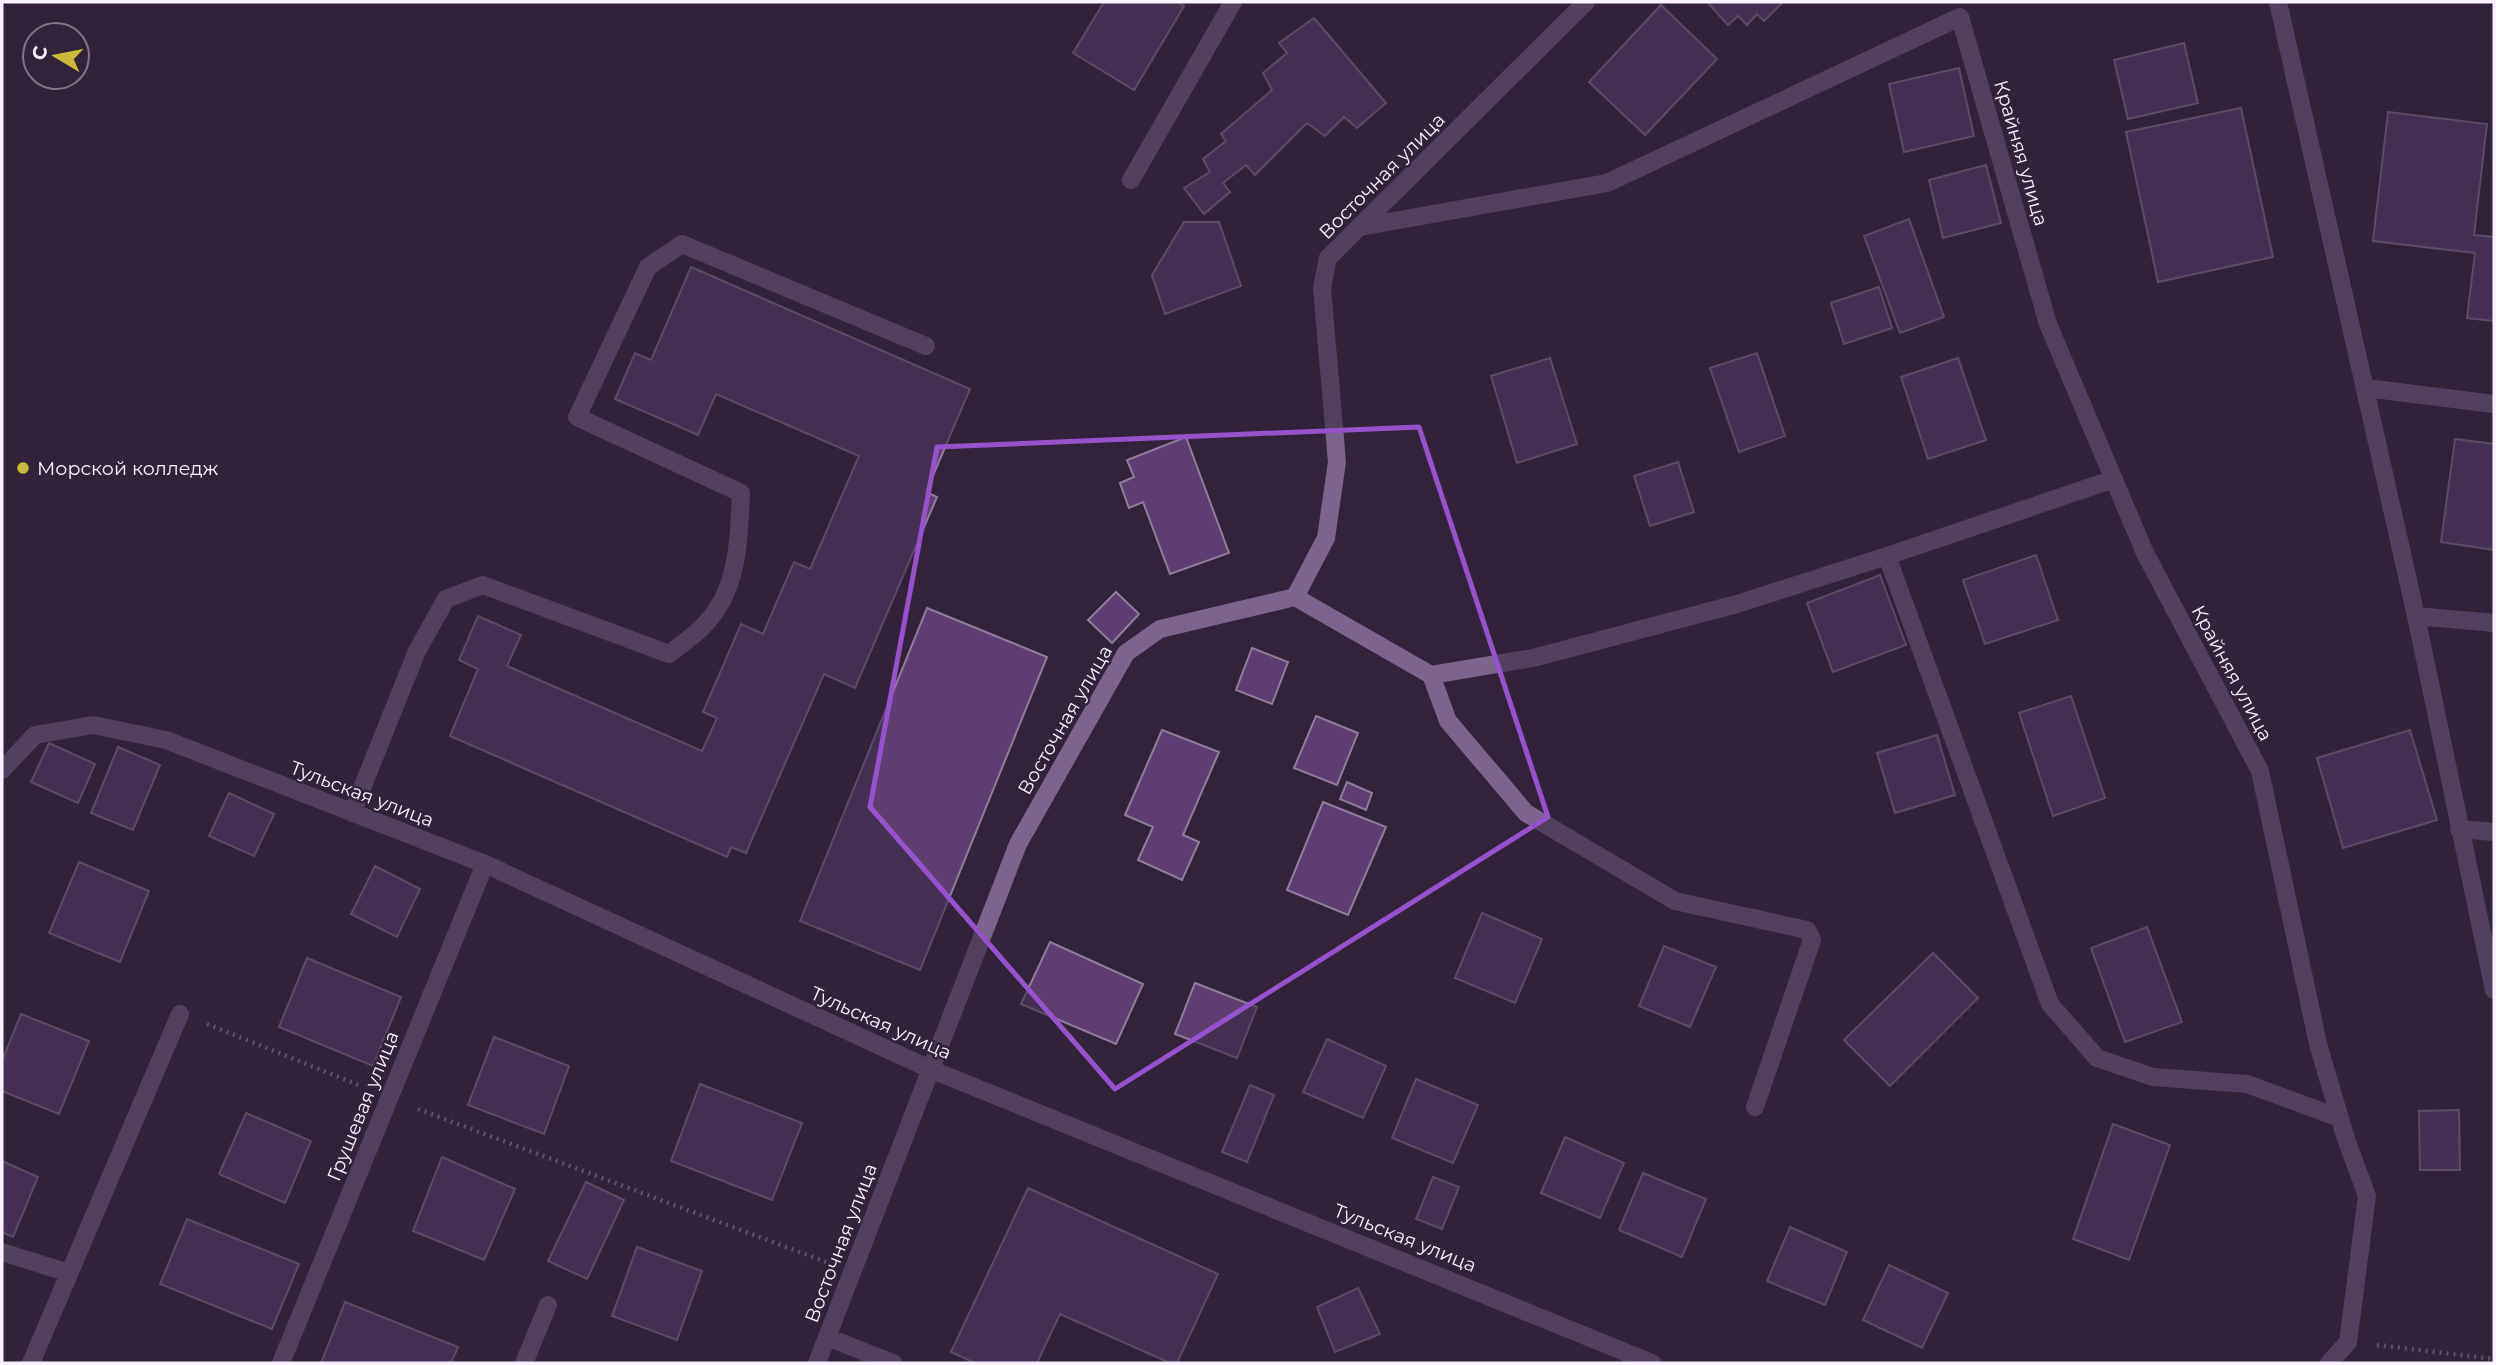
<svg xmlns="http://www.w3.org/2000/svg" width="2496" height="1365" font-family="Montserrat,sans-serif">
  <rect width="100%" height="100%" fill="#32233a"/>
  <path fill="#5e3e70" stroke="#8e7d99" stroke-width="2" d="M1104,2h73l7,4 -50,84 -61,-37z
    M1707,2h76l-19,19 -7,-7 -10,11 -9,-9 -10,9z
    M1661,5l56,54 -72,76 -56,-53z
    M1314,18l72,85 -29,25 -13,-11 -19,19 -18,-13 -52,52 -9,-10 -23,18 7,9 -26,22 -20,-26 26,-16 -7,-13 23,-18 -5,-7 51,-44 -9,-17 24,-20 -8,-10z
    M2184,43l14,60 -70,16 -14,-59z
    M1959,68l15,68 -70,16 -15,-68z
    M2241,108l32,149 -115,25 -32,-150z
    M2388,112l99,12 -13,111 20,2v84l-27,-3 8,-65 -102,-12z
    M1986,165l15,58 -58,15 -14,-58z
    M1909,219l35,98 -44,16 -36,-97z
    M1184,222h35l22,64 -76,28 -13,-39z
    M691,267l279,122 -44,103 11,5 -82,191 -31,-14 -78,179 -15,-6 -4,10 -277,-121 28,-67 -19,-9 19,-44 43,19 -14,31 195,85 15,-33 -14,-6 38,-88 22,10 31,-72 16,7 49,-113 -143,-62 -18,41 -83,-36 20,-46 16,7z
    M1879,287l13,41 -48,16 -13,-41z
    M1757,353l28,83 -46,16 -29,-84z
    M1550,358l27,86 -60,19 -26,-87z
    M1958,358l28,82 -58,19 -27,-82z
    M1186,437l43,116 -59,21 -27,-72 -14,6 -9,-25 14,-6 -7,-17z
    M2455,439l39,5v106l-53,-8z
    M1678,462l16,50 -44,14 -16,-50z
    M2036,555l22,65 -73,24 -22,-64z
    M1880,575l26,70 -73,27 -26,-69z
    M1116,592l23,22 -27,29 -24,-23z
    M927,608l120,49 -127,313 -120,-49z
    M1252,648l36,14 -16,42 -36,-14z
    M2071,696l34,102 -52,18 -34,-103z
    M1316,716l42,17 -21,52 -43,-17z
    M1162,730l57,22 -36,83 16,7 -17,38 -44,-20 15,-33 -28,-12z
    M2410,730l27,90 -94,28 -26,-90z
    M1937,735l18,60 -60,18 -18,-60z
    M49,743l46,21 -17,39 -47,-21z
    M118,747l42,18 -27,65 -42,-17z
    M1347,782l25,11 -6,17 -26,-11z
    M229,793l45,21 -20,42 -45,-20z
    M1323,802l63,25 -38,88 -61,-25z
    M79,862l70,29 -29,71 -71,-29z
    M375,866l45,23 -23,48 -46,-23z
    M1482,913l60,26 -27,64 -60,-25z
    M2147,927l35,95 -57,20 -34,-94z
    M1050,942l93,42 -27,60 -95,-40z
    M1664,946l52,21 -26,60 -51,-21z
    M1933,953l45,45 -88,88 -46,-46z
    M307,958l94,39 -28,69 -94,-39z
    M1195,983l62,24 -20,51 -62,-24z
    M21,1014l68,27 -30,73 -57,-23v-30z
    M494,1037l75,29 -25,68 -76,-29z
    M1327,1039l59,27 -23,52 -60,-26z
    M1416,1079l62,26 -25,58 -61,-25z
    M700,1084l102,39 -30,77 -101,-39z
    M1250,1085l24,10 -27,67 -25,-10z
    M2459,1110l1,60h-40l-1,-59z
    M246,1113l65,28 -26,62 -66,-29z
    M2113,1124l57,21 -41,115 -56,-21z
    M1565,1137l59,26 -24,55 -59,-25z
    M442,1157l73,32 -31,71 -71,-29z
    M2,1161l36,16 -25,60 -11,-5z
    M1643,1173l63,26 -24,58 -63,-27z
    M1433,1177l26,10 -17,42 -26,-10z
    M586,1182l38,18 -37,79 -39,-18z
    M1028,1188l190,86 -41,89h-7l-110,-49 -23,49h-62l-24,-11z
    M187,1219l112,45 -27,65 -112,-45z
    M1790,1227l57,25 -22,53 -58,-24z
    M637,1247l65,24 -25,69 -65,-24z
    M1889,1265l59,28 -26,55 -59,-28z
    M1358,1288l22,46 -45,18 -18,-45z
    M345,1302l113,45 -7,16h-130z"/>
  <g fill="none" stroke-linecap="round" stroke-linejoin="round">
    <path stroke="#968b9d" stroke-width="4.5" stroke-dasharray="2 5" stroke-linecap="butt" d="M207,1024l154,62
      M418,1109l408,153
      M2377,1345l117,14"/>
    <path stroke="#7d648c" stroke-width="18" d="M2278,2l138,614 78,374
      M1131,180l102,-178
      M1360,227l247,-44 353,-166 88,307 97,229 115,218 58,273 28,95 21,57 -19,146 -19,21
      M2366,388l128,16
      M1887,556l163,448 47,54 56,19 94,7 93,34
      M1295,597l136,78 102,-17 204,-54 150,-48 227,-77
      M2416,616l78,7
      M1431,675l17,46 78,92 149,88 132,29 5,10 -57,167
      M2,770l33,-35 58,-10 73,15 319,124 445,205 722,294
      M352,813l65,-162 29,-52 37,-14 186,69c13,-10 28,-20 38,-32 32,-35 32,-85 34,-129l-164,-76 71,-150 34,-23 244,102
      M2459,829l35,3
      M2,1252l67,21
      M827,1337l66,26
      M31,1363l149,-349
      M281,1363l204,-499
      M524,1363l24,-58
      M817,1363l201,-519 108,-191 34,-24 135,-32 31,-59 11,-76 -15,-174 6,-30 258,-256"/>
  </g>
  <path d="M0 0H2496V1365H0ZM1419,427l129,390 -433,272 -245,-282 67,-360z" fill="#32233a" fill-opacity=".55" fill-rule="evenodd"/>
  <path fill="none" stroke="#9453cc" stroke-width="5" stroke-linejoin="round" d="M1419,427l129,390 -433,272 -245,-282 67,-360z"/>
  <circle fill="#caba3a" stroke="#32233a" stroke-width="2.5" cx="23" cy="468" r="7"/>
  <g text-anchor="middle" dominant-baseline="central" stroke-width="5" stroke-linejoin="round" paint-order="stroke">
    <g font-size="19" fill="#f9f1fe" stroke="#32233a">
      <text transform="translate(2021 153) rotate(74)">Крайняя улица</text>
      <text transform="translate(1382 176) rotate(-45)">Восточная улица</text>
      <text transform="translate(2232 673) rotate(62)">Крайняя улица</text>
      <text transform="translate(1065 720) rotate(-60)">Восточная улица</text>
      <text transform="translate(362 794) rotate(21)">Тульская улица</text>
      <text transform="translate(881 1023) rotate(24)">Тульская улица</text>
      <text transform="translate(363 1106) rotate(-68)">Грушевая улица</text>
      <text transform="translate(1405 1238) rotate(22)">Тульская улица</text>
      <text transform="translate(841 1243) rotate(-69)">Восточная улица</text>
    </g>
    <g font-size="19" fill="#f9f1fe" stroke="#32233a" text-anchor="start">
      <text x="37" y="468">Морской колледж</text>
    </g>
  </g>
  <rect width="2496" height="1365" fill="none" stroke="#f9f1fe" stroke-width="7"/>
  <g transform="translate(56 56) rotate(280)"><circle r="33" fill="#32233a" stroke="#827588" stroke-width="2"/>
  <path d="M0-5L12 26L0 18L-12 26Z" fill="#caba3a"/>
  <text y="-10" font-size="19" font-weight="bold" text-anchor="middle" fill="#f9f1fe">С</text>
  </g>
</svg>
